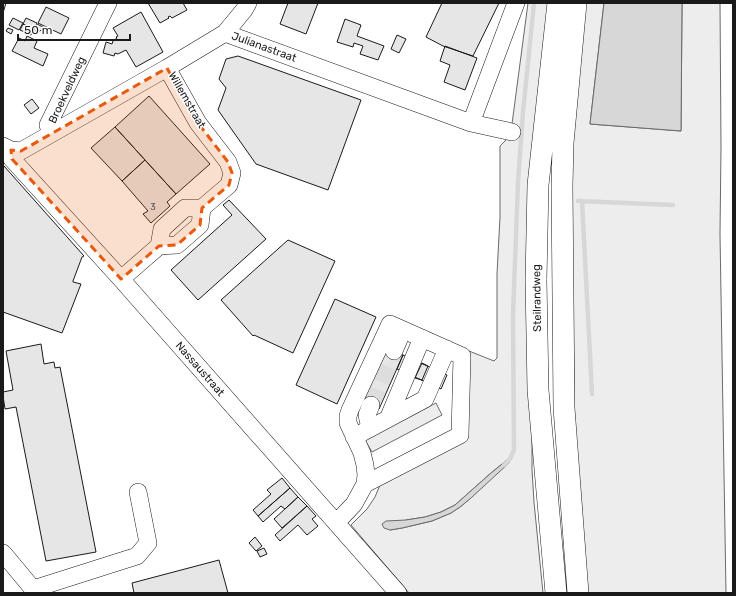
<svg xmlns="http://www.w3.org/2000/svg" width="736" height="596" font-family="Rubik,sans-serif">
  <rect width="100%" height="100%" fill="#fff"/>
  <path fill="#ededed" stroke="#6a6a6a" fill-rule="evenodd" d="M528,3h23l-19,441v25l2,33 9,91h-134l-58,-68 16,-16 8,-12 7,-17 84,-45 3,-84 25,10 3,-3v-84l3,-57v-71l12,-12v-10zM507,460l-36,38 -11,9 -9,6 -19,8 -30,7 -12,2 16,-10 19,-3 16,-5 14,-7 36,-32z
    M581,3h23l-14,121 91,7 1,-128h38l1,144 -1,87 6,359h-139l-12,-147 -5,-326z
    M436,403l6,12 -70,37 -7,-12z"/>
  <path fill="#d7d7d7" stroke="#6a6a6a" d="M604,3h78l-1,128 -91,-7z
    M507,460l3,2 -39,36 -11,9 -9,6 -19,8 -30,7 -12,2 -6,-2 -2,-4 4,-3 20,-1 19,-3 16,-5 14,-7 36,-32z"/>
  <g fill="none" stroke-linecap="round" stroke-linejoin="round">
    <path stroke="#d7d7d7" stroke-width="4.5" d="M578,201l95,4
      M582,201l10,193
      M504,465l6,-6 4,-9 -1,-135 5,-133 5,-70 11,-109"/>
  </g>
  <path fill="#e6e6e6" stroke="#1a1a1a" d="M3,3h3l-3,10z
    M148,3h35l4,7 -15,8 -2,-2 -2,1 1,1 -9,5z
    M288,3h30l-12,31 -26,-10z
    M442,3h57l-26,53 -30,-10 -17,-9z
    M46,7l23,11 -8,16 -23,-11z
    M141,12l22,40 -27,15 -10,-17 -8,4 -3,-1 -1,3 -11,-3 3,-11 6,2 1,-3 4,-3 -1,-1 2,-1 -5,-8z
    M13,18l10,5 -4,7 -10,-5z
    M26,18l11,5 -3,6 -11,-5z
    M345,19l16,6 -4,11 27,10 -6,14 -18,-6 3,-8 -9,-3 -1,4 -16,-5z
    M23,24l11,5 -3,6 -11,-5z
    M37,24l6,3 -1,3 -5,2 -3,-2z
    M8,28l5,2 -2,4 -5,-3z
    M397,35l9,4 -7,14 -8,-4z
    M27,36l10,5 -3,7 14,6 -5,12 -31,-15 7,-13 6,3z
    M445,46l32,12 -12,32 -21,-8 6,-17 -10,-4z
    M238,56l123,44 -33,90 -72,-26 -38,-54 8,-22 -7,-9 7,-20z
    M149,96l61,68 -34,30 -61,-67z
    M32,99l7,9 -8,6 -7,-9z
    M115,127l30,33 -23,21 -31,-33z
    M145,160l31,34 -9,8 3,4 -19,17 -8,-9 5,-3 -26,-30z
    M4,166l80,90 -2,1 -9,24v1l8,2 -19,49 -59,-21v-142z
    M229,200l37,39 -68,61 -27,-30 61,-55 -9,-10z
    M288,240l47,21 -42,92 -39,-18 -1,1 -32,-36z
    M335,299l41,18 -39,87 -41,-19z
    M41,344l3,20 10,-2 1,6 5,-1 36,185 -50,9 -30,-154 -11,2 -2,-13v-4l10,-2 -7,-39z
    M382,346l21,9 -24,54 -21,-10z
    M403,355l44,20 -6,14 -44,-20z
    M422,363l6,3 -6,14 -7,-2z
    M282,478l8,10 -32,28 -5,-6 18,-16 -4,-4z
    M290,488l8,9 -13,12 -4,-3 -18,16 -5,-6z
    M298,497l9,9 -25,22 -8,-9z
    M307,506l9,10 -4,3 6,7 -11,9 -9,-10 -18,16 -5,-6z
    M255,537l7,9 -6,5 -7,-8z
    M264,548l3,6 -7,3 -3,-6z
    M219,560l9,33h-94l-2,-10z"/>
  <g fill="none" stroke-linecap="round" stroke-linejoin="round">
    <path stroke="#ddd" stroke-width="17" stroke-dasharray="17 8" stroke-linecap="butt" d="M371,405l23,-54"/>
    <g stroke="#1a1a1a" stroke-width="18">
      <path id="minor" d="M225,33l246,90 41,9
        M471,123l45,-120
        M51,133l-3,-8 60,-122
        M3,146l8,4 10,1 146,-83 58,-35 19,-23 4,-7
        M11,150l1,9 109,120 277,314
        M159,246l3,-17 23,-21h17
        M121,279l38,-33 18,-1 23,-20 2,-17 27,-23 3,-12 -4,-11 -30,-39 -31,-55
        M394,351l9,-21
        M388,419l34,-81
        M370,428l-3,-13 4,-10
        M354,437l71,-38 22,-50
        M336,523l18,-19 11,-20 1,-9 -1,-10 -3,-12 -14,-30v-7l2,-6 40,-86 72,32 -2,79 -95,49
        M3,553l30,36 2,4
        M33,589l104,-33 11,-13 -10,-51"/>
    </g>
    <g stroke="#1a1a1a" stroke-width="22">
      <path id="major" d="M576,3l-13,140 -1,43 2,222 14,185
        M556,593l-18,-203 -2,-110 2,-95 20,-182"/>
    </g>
    <use href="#minor" stroke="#fff" stroke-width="17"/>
    <use href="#major" stroke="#fff" stroke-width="21"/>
  </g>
  <path fill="#e8590c" fill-opacity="0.2" stroke="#e8590c" stroke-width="3" stroke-dasharray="8 5" stroke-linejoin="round" d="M167,68l31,55 30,39 4,11 -3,12 -27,23 -2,17 -23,20 -18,1 -38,33 -109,-120 -1,-9 10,1z"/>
  <g text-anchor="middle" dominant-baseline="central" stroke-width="3" stroke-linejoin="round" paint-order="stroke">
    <g font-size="9" fill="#4d4d4d">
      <text x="153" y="207">3</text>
    </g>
    <g font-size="11" fill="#1a1a1a" stroke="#fff">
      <text transform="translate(264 47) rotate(20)">Julianastraat</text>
      <text transform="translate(67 90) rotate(-65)">Broekveldweg</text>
      <text transform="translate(187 100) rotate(60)">Willemstraat</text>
      <text transform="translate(537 298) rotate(-91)">Steilrandweg</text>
      <text transform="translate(200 369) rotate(49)">Nassaustraat</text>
    </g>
  </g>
  <rect width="736" height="596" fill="none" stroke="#1a1a1a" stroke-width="8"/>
  <path d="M18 34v6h112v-6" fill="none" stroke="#1a1a1a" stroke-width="2"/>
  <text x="24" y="34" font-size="12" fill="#1a1a1a" stroke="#ffffff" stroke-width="3" paint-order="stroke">50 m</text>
</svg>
